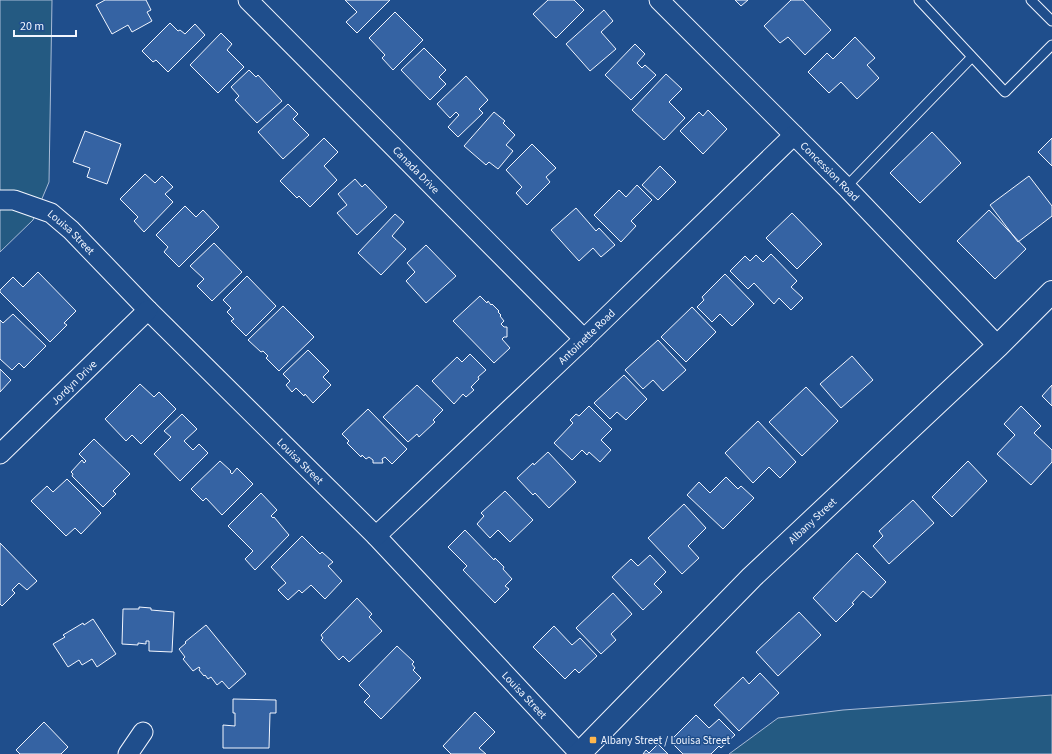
<svg xmlns="http://www.w3.org/2000/svg" width="1052" height="754" font-family="'Source Sans 3',sans-serif">
  <rect width="100%" height="100%" fill="#1f4e8c"/>
  <path fill="#245a82" stroke="#a8bbd7" d="M0,0h52l-3,182 -16,38 -33,32z
    M1052,695v59h-323l49,-36 65,-8z"/>
  <path fill="#3563a3" stroke="#f2f6ff" d="M105,0h41l5,10 -4,2 5,9 -20,11 -4,-7 -16,9 -16,-29z
    M345,0h45l-33,33 -11,-11 11,-10z
    M548,0h26l10,10 -28,28 -23,-24z
    M735,0h13l-7,6z
    M791,0h12l28,30 -26,25 -17,-18 -8,6 -16,-17z
    M604,10l9,11 -12,11 15,17 -26,22 -24,-27z
    M395,12l28,28 -30,30 -11,-12 3,-3 -16,-17z
    M170,23l8,8 2,-1 5,4 10,-10 10,11 -37,37 -12,-12 -3,2 -11,-11z
    M221,33l11,11 -5,6 17,17 -26,26 -28,-28z
    M855,37l20,21 -8,7 12,13 -22,21 -16,-17 -12,11 -21,-21 19,-19 6,6z
    M635,44l10,10 -8,9 5,5 3,-3 11,10 -25,25 -26,-25z
    M424,48l22,22 -7,7 7,7 -16,16 -29,-30z
    M249,70l7,7 2,-2 24,26 -25,22 -22,-23 4,-4 -8,-9z
    M666,74l16,15 -13,13 16,16 -21,22 -32,-30z
    M466,76l22,24 -9,9 4,4 -25,24 -10,-10 11,-12 -3,-3 -6,6 -13,-14z
    M288,104l10,10 -5,5 16,16 -26,24 -25,-27z
    M708,110l19,19 -24,25 -23,-23 19,-19 4,4z
    M494,112l11,9 -2,2 12,12 -9,10 7,6 -15,18 -9,-7 -3,3 -22,-19z
    M85,131l36,13 -14,40 -20,-7 3,-9 -17,-6z
    M932,132l29,31 -41,40 -30,-30z
    M324,138l14,14 -14,14 13,14 -27,27 -11,-11 -2,2 -17,-17z
    M1052,138v28l-14,-14z
    M532,144l24,24 -10,9 4,5 -23,23 -11,-12 6,-6 -16,-17z
    M660,166l16,16 -18,18 -16,-15z
    M145,174l10,9 7,-7 11,11 -8,7 8,8 -29,30 -10,-11 4,-4 -18,-18z
    M1029,176l23,30v10l-34,26 -28,-37z
    M355,179l7,8 3,-3 22,23 -30,28 -20,-22 10,-8 -9,-11z
    M637,185l15,15 -21,21 5,5 -15,16 -27,-27 25,-25 7,7z
    M185,206l11,11 7,-7 16,17 -40,40 -15,-15 4,-5 -12,-12z
    M576,208l20,23 3,-3 16,17 -14,12 -8,-9 -14,13 -28,-31z
    M989,210l37,39 -31,30 -38,-38z
    M792,213l30,31 -25,25 -31,-31z
    M395,214l9,8 -12,14 14,13 -25,26 -23,-22z
    M214,243l28,29 -30,29 -15,-15 7,-7 -14,-13z
    M426,245l30,31 -30,27 -20,-22 9,-9 -8,-9z
    M771,254l26,27 -6,6 12,11 -12,12 -12,-12 -5,6 -20,-21 -6,6 -18,-18 15,-15 5,5 6,-6 7,7z
    M38,272l38,39 -12,12 3,2 -17,17 -50,-50v-2l13,-13 10,10z
    M725,274l29,30 -22,22 -12,-12 -8,8 -15,-15 7,-7 -2,-3z
    M247,276l29,30 -30,30 -15,-15 3,-2 -7,-7 4,-4 -8,-8z
    M480,296l7,7 1,-2 3,4 1,-1 7,7 -1,1 3,3 -1,1 4,5 -3,3 3,3h3v10h-3l-2,2 8,9 -16,15 -41,-42z
    M283,306l31,31 -35,34 -13,-13 2,-2 -5,-5 -2,1 -13,-12z
    M692,307l24,25 -30,30 -25,-25z
    M13,314l33,32 -22,22 -5,-5 -7,7 -12,-11v-39l3,3z
    M658,340l28,30 -23,21 -10,-11 -10,9 -18,-19z
    M308,350l21,21 -6,6 8,8 -18,18 -8,-9 -1,2 -8,-8 -4,4 -6,-7 4,-4 -7,-7z
    M470,354l16,16 -8,7 1,2 -8,8 3,3 -8,7 -3,-3 -9,10 -22,-23 25,-24 5,5z
    M852,356l21,24 -32,28 -21,-24z
    M0,369l11,11 -11,12z
    M624,375l23,24 -21,21 -9,-8 -7,7 -16,-16z
    M140,384l14,13 5,-5 17,17 -35,35 -9,-9 -6,6 -21,-22z
    M417,385l26,25 -10,10 2,2 -16,15 -2,-3 -9,8 -25,-25z
    M1052,385v21l-10,-10z
    M806,387l32,34 -36,35 -33,-34z
    M589,406l23,23 -11,11 10,10 -11,12 -11,-10 -2,3 -5,-5 -10,10 -18,-17 19,-20 -3,-3 6,-6 3,2z
    M1021,406l20,20 -7,7 18,17v12l-21,23 -34,-31 18,-19 -11,-11z
    M368,409l39,40 -15,15 -7,-7 -3,2 1,4h-10v-3l-4,-3 -3,2 -4,-4 -1,2 -14,-14 2,-2 -7,-7z
    M182,414l15,15 -13,12 9,9 6,-6 9,9 -28,28 -26,-27 17,-17 -7,-6z
    M758,421l38,41 -16,16 -11,-11 -16,16 -28,-30z
    M94,439l36,35 -17,17 3,3 -13,13 -31,-31 1,-2 -2,-2 11,-12 2,3 2,-2 -7,-7z
    M548,452l28,30 -27,26 -14,-15 -2,2 -16,-17 16,-15 1,2z
    M220,461l11,10 -1,1 2,2 5,-6 16,16 -31,31 -16,-17 -3,3 -12,-12z
    M968,461l19,20 -35,36 -20,-20z
    M726,477l12,12 3,-3 13,12 -31,31 -36,-34 12,-13 11,11z
    M67,479l34,34 -20,21 -6,-6 -9,8 -35,-35 16,-15 6,6z
    M505,491l28,29 -23,22 -12,-12 -8,8 -13,-14 7,-8 -3,-3z
    M261,493l16,17 -6,6 2,2 1,-1 15,18 -34,35 -10,-11 8,-8 -25,-25z
    M913,500l21,23 -45,41 -16,-18 10,-10 -4,-5z
    M684,504l22,24 -18,18 11,12 -17,16 -34,-36z
    M465,530l29,30 1,-2 9,9 -1,2 9,10 -7,7 4,3 -14,14 -32,-33 4,-4 -19,-19z
    M302,536l18,18 2,-2 11,10 -5,4 14,15 -17,18 -14,-14 -9,8 -3,-3 -11,10 -10,-10 8,-7 -15,-16z
    M0,543l37,38 -10,9 -8,-7 -7,7 3,3 -13,13 -2,-2z
    M857,553l29,29 -15,16 -8,-7 -11,12 2,1 -18,18 -23,-24z
    M650,555l16,17 -12,12 8,8 -19,18 -31,-33 19,-18 7,7z
    M613,593l19,21 -21,20 5,6 -15,14 -25,-26z
    M357,598l15,16 -3,3 13,14 -33,31 -6,-6 -4,4 -18,-20 2,-2 -2,-3z
    M139,607l12,1v2l23,2 -2,40 -23,-1v-10h-3v3l-8,-1v2l-16,-1 1,-35h16z
    M799,612l22,23 -43,41 -22,-24z
    M93,619l23,35 -19,13 -5,-8 -10,6 -3,-5 -11,7 -15,-23 12,-7 -2,-2 20,-12 1,2z
    M206,625l40,49 -17,15 -7,-8 -5,4 -6,-8 -3,2 -3,-4 -1,1 -5,-6 1,-2 -1,-1 -6,4 -10,-12 2,-2 -6,-8 7,-6 -1,-1z
    M554,626l18,19 8,-7 17,18 -18,17 -4,-4 -10,10 -32,-32z
    M397,646l17,16 -2,2 3,4 -2,2 8,8 -40,41 -17,-17 6,-6 -11,-11z
    M760,673l19,20 -40,38 -25,-26 29,-28 6,7z
    M233,699l43,1v13h-6l-1,35h-46v-23l12,1v-13h-2z
    M475,712l20,20 -16,16 7,6h-35l-8,-8z
    M696,715l13,13 10,-9 16,16 -14,13 -2,-2 -8,8h-28l-13,-13z
    M44,722l24,25 -7,7h-41l-4,-4z
    M658,744l10,10h-25l3,-4 3,3z"/>
  <g fill="none" stroke-linecap="round" stroke-linejoin="round">
    <g stroke="#f2f6ff" stroke-width="11">
      <path id="lane" d="M919,0l86,92 47,-47
        M1031,0l21,21
        M846,187l126,-130"/>
    </g>
    <g stroke="#f2f6ff" stroke-width="21">
      <g id="street">
        <path id="s1" d="M248,0l336,339"/>
        <path id="s2" d="M659,0l187,187 152,159"/>
        <path id="s3" d="M0,200h14l37,13 20,17 77,80 228,226 204,218"/>
        <path id="s4" d="M0,454l148,-144"/>
        <path id="s5" d="M376,536l208,-197 210,-204"/>
        <path d="M128,754l15,-22"/>
      </g>
    </g>
    <g stroke="#f2f6ff" stroke-width="24">
      <g id="secondary">
        <path id="s6" d="M579,754l173,-177 246,-231 54,-54"/>
      </g>
    </g>
    <use href="#lane" stroke="#1f4e8c" stroke-width="9"/>
    <use href="#street" stroke="#1f4e8c" stroke-width="19"/>
    <use href="#secondary" stroke="#1f4e8c" stroke-width="22"/>
  </g>
  <rect fill="#ffb74d" stroke="#1f4e8c" stroke-width="1.5" x="589" y="736" width="8" height="8" rx="2"/>
  <g text-anchor="middle" dominant-baseline="central" stroke-width="3" stroke-linejoin="round" paint-order="stroke">
    <g font-size="11" fill="#f2f6ff" stroke="#1f4e8c">
      <text stroke="none"><textPath href="#s1" startOffset="239">Canada Drive</textPath></text>
      <text stroke="none"><textPath href="#s2" startOffset="242">Concession Road</textPath></text>
      <text stroke="none"><textPath href="#s3" startOffset="81">Louisa Street</textPath></text>
      <text stroke="none"><textPath href="#s5" startOffset="290">Antoinette Road</textPath></text>
      <text stroke="none"><textPath href="#s4" startOffset="103">Jordyn Drive</textPath></text>
      <text stroke="none"><textPath href="#s3" startOffset="405">Louisa Street</textPath></text>
      <text stroke="none"><textPath href="#s6" startOffset="330">Albany Street</textPath></text>
      <text stroke="none"><textPath href="#s3" startOffset="729">Louisa Street</textPath></text>
    </g>
    <g font-size="11" fill="#f2f6ff" stroke="#1f4e8c" text-anchor="start">
      <text x="601" y="740">Albany Street / Louisa Street</text>
    </g>
  </g>
  <path d="M14 30v6h62v-6" fill="none" stroke="#f2f6ff" stroke-width="2"/>
  <text x="20" y="30" font-size="12" fill="#f2f6ff" stroke="#1f4e8c" stroke-width="3" paint-order="stroke">20 m</text>
</svg>
